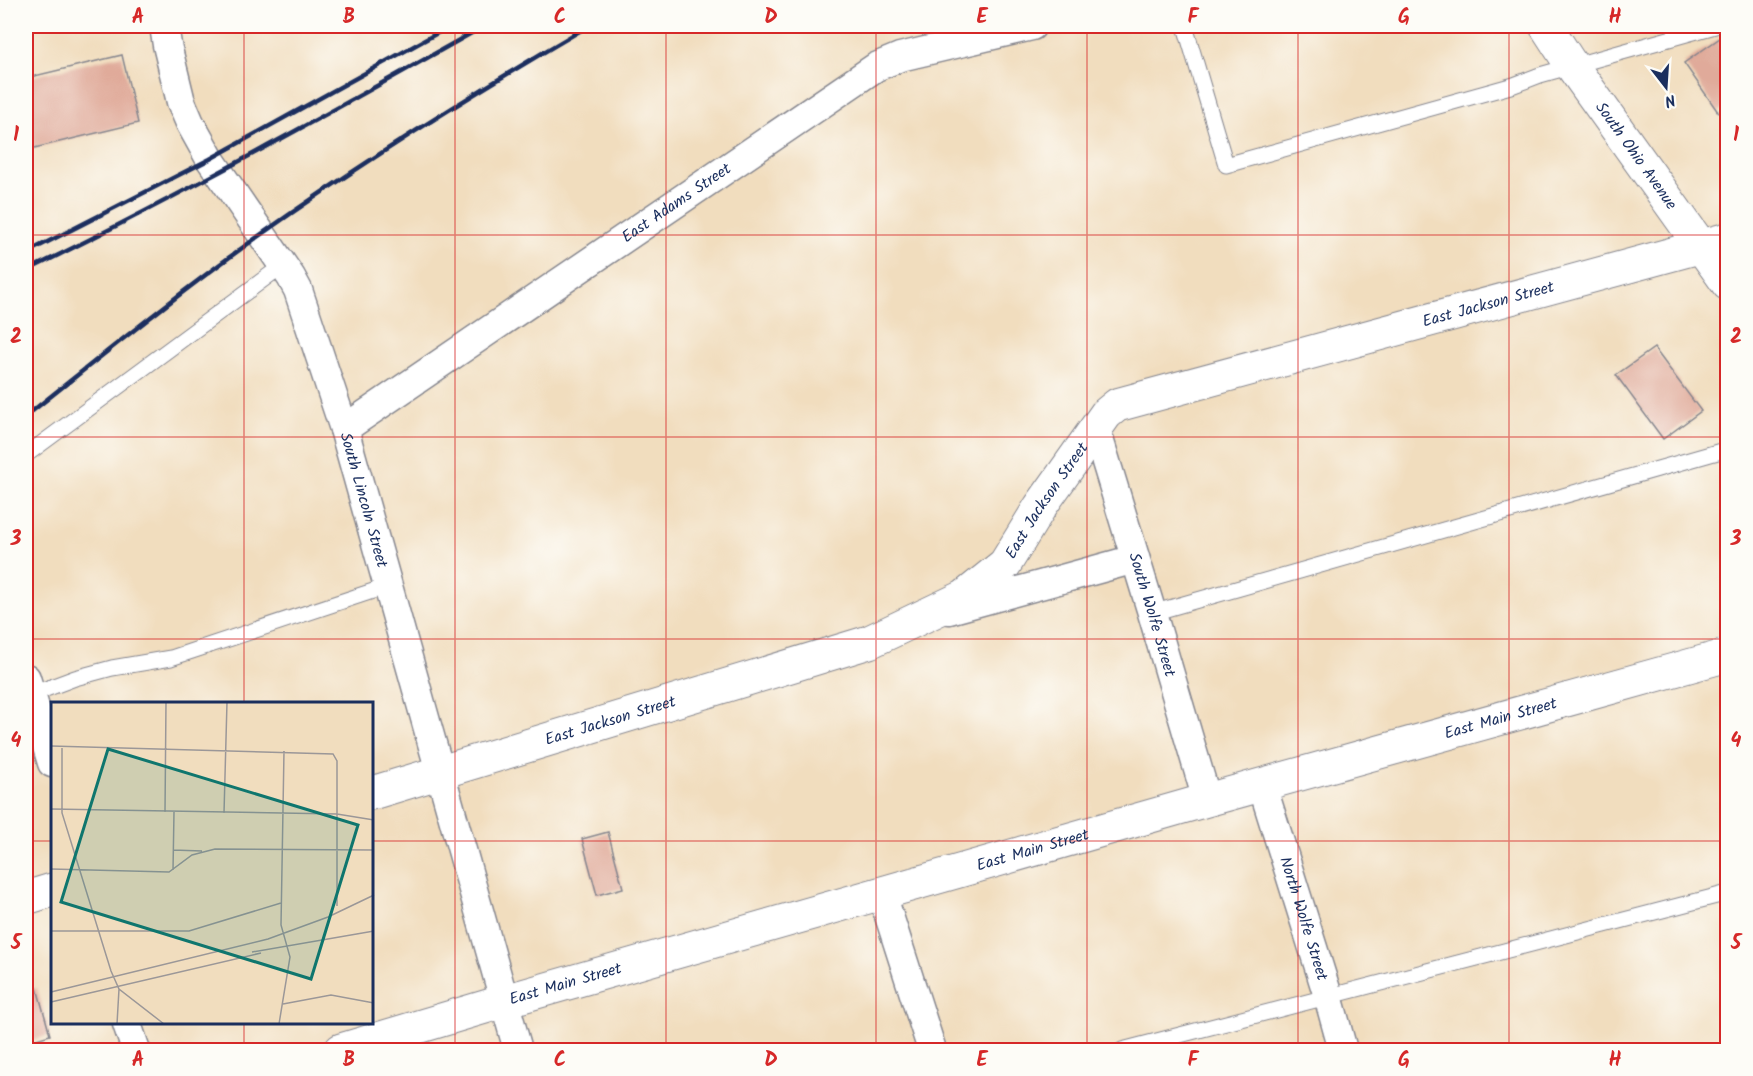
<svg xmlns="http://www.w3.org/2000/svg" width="1753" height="1076" font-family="Kalam,sans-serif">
  <rect width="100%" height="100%" fill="#fdfcf7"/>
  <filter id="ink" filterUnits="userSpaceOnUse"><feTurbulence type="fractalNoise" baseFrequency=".0167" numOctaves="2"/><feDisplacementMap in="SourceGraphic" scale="12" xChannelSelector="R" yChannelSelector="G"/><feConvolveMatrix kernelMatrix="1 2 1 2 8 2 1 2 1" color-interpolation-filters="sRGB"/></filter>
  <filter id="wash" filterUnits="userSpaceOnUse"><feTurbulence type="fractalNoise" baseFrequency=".008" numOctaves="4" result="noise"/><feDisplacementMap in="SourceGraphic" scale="24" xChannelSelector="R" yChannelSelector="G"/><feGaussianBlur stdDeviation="1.35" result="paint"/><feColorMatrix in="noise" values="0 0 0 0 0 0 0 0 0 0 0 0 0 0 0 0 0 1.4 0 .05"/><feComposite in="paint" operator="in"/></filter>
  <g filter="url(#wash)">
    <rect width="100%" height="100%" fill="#f1ddbe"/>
    <g id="blocks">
      <path fill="#e0aa9a" d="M1720,38l8,10v58l-10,6 -34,-49z
        M122,55l16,68 -112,27v-72z
        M1654,348l47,63 -38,28 -47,-64z
        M608,832l15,56 -26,7 -15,-56z
        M37,988l13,47 -24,7v-51z"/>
    </g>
  </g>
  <g filter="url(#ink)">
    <use href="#blocks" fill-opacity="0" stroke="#86868e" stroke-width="1.5"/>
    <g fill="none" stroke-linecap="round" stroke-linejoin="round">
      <g stroke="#86868e" stroke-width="17">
        <path id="lane" d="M1185,26l41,139 288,-80 26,-10 175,-49
          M26,455l257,-190
          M1152,613l576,-164
          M27,696l48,-18 37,-10 59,-10 217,-72
          M1122,1050l606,-157"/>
      </g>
      <g stroke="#86868e" stroke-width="31">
        <g id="street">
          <path id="s1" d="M164,26l3,19 14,57 9,21 20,36 81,118 7,13 46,139 174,621"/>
          <path id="s2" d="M344,429l532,-362 24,-10 132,-31"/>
          <path id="s3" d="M1096,429l56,184 55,187"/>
          <path d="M949,610l186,-51"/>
          <path d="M26,678l26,85"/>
          <path id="s4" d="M1262,785l66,211 15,54"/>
          <path d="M882,894l50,156"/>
          <path d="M127,1024l9,26"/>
        </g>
      </g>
      <g stroke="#86868e" stroke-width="35">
        <g id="secondary">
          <path id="s5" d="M1546,26l26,40 156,218"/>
          <path id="s6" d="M372,793l497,-151 95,-45 41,-33 35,-57 66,-93 11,-9 611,-166"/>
          <path d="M26,898l26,-8"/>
          <path id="s7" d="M341,1050l164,-49 702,-201 521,-145"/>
        </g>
      </g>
      <use href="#lane" stroke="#fff" stroke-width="15"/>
      <use href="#street" stroke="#fff" stroke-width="28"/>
      <use href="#secondary" stroke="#fff" stroke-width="33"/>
      <path stroke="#1b2f5e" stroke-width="4.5" d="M26,253l184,-94 240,-133
        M26,271c156,-76 307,-160 458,-245
        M26,416c78,-62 155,-125 237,-183 105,-74 214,-142 325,-207"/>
    </g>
  </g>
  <path fill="none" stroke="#d62828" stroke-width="1.5" stroke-opacity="0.55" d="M244,26v678M455,26v1024M666,26v1024M876,26v1024M1087,26v1024M1298,26v1024M1509,26v1024M26,235h1702M26,437h1702M26,639h1702M26,841h26M372,841h1356M244,1024v26"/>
  <g text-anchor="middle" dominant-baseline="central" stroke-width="5" stroke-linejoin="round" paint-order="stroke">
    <g font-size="16" fill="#1b2f5e" stroke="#fdfcf7">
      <text stroke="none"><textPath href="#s5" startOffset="158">South Ohio Avenue</textPath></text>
      <text stroke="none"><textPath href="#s2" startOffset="402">East Adams Street</textPath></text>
      <text stroke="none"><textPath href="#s6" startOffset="1257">East Jackson Street</textPath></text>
      <text stroke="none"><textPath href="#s1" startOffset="520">South Lincoln Street</textPath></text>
      <text stroke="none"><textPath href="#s6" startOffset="753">East Jackson Street</textPath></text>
      <text stroke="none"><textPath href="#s3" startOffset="194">South Wolfe Street</textPath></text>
      <text stroke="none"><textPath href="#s7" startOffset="1206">East Main Street</textPath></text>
      <text stroke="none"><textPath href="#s6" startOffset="249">East Jackson Street</textPath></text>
      <text stroke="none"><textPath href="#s7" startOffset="720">East Main Street</textPath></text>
      <text stroke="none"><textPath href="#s4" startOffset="140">North Wolfe Street</textPath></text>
      <text stroke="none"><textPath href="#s7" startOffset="234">East Main Street</textPath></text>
    </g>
  </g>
  <g transform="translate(51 702)">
    <rect width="322" height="322" fill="#f1ddbe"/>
    <path fill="none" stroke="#9b9798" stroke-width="1.5" d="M0,44l282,8 4,7v145M11,44v67l49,158 8,18 45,35M0,107l286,5 37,6M114,110l1,-110M173,111l3,-111M122,148l29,1M0,167l118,3 23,-17 23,-6 159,1M122,168l1,-58M0,229h138l92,-28M201,250l122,-21M0,290l217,-53 60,-22 46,-22M0,300l210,-49M232,302l48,-9 43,8M66,322l2,-35M228,322l11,-67 -9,-32 3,-174"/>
    <path fill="#0f766e" fill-opacity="0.15" stroke="#0f766e" stroke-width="3" d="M57,47l250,76 -47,154 -250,-77z"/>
    <rect width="322" height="322" fill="none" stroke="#1b2f5e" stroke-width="3"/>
  </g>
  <rect width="1753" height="1076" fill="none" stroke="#fdfcf7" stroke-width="66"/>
  <g transform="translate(1666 87) rotate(163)" stroke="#fdfcf7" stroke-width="4.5" paint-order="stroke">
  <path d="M0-4.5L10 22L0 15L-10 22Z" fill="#1b2f5e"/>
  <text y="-9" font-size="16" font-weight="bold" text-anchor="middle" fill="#1b2f5e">N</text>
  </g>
  <rect x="33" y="33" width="1687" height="1010" fill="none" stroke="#d62828" stroke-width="2"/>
  <g font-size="20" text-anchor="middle" font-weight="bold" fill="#d62828">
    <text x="138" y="23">A</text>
    <text x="349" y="23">B</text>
    <text x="560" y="23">C</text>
    <text x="771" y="23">D</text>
    <text x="982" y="23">E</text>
    <text x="1193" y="23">F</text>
    <text x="1404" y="23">G</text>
    <text x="1615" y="23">H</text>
    <text x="16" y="141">1</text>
    <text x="1736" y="141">1</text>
    <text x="16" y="343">2</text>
    <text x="1736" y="343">2</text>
    <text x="16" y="545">3</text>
    <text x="1736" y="545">3</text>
    <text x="16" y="747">4</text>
    <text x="1736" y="747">4</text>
    <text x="16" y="949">5</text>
    <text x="1736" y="949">5</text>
    <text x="138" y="1066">A</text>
    <text x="349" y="1066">B</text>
    <text x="560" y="1066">C</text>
    <text x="771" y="1066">D</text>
    <text x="982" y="1066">E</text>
    <text x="1193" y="1066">F</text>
    <text x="1404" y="1066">G</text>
    <text x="1615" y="1066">H</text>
  </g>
</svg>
